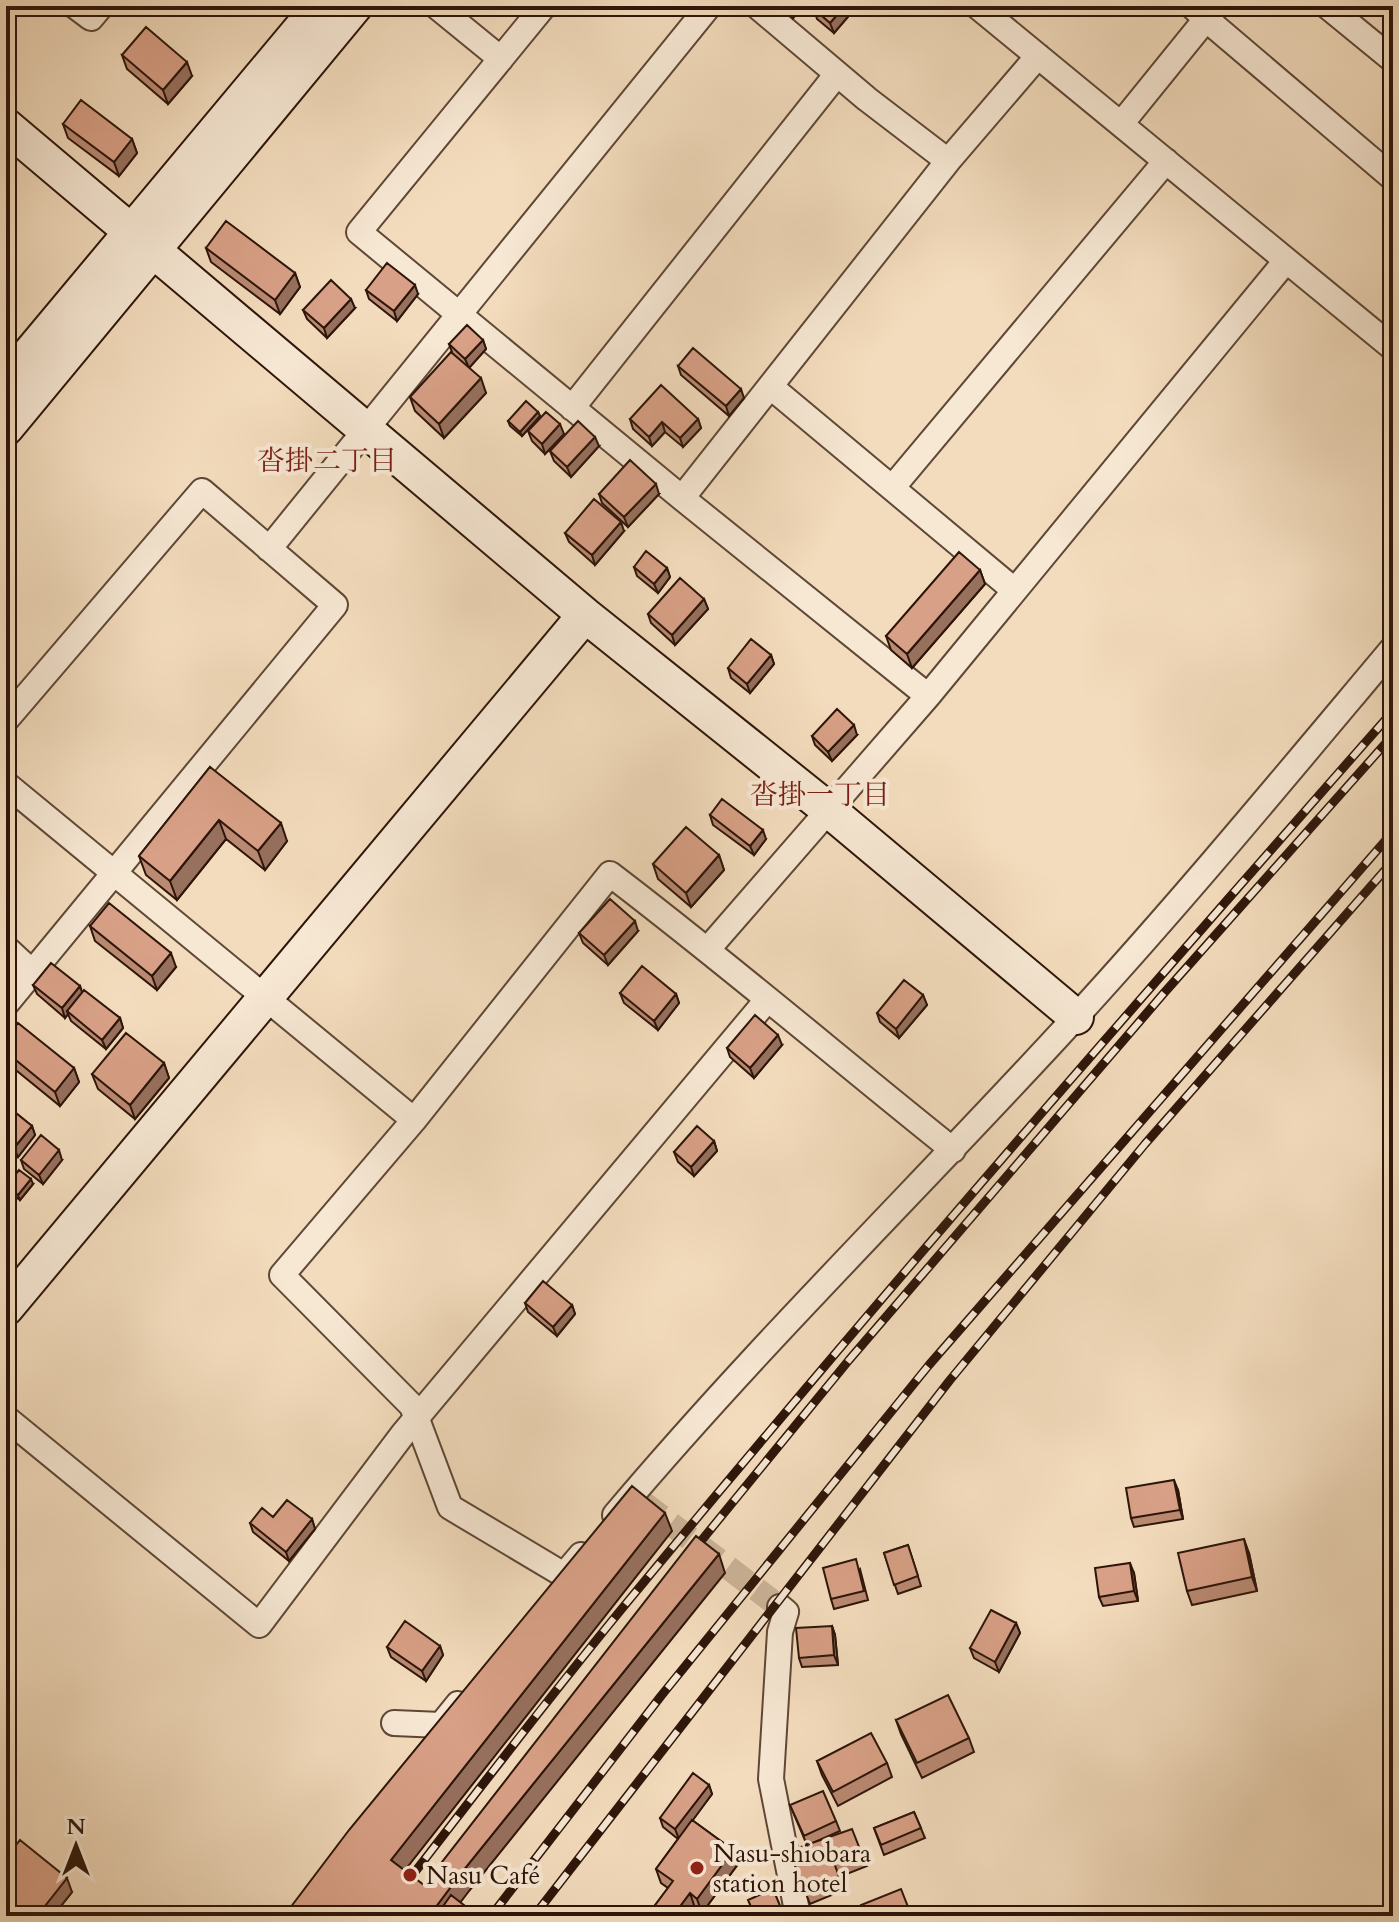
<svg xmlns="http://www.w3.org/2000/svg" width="1399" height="1922" font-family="Cardo,'Noto Serif JP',serif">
  <rect width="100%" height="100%" fill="#f3dcbd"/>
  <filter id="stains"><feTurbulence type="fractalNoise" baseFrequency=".0025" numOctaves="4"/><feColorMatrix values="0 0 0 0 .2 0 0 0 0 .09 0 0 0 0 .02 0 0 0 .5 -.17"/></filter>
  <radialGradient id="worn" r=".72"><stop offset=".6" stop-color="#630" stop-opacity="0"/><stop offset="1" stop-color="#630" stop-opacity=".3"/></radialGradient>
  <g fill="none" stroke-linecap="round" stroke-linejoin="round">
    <path stroke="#cbb499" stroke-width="24" stroke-dasharray="24 12" stroke-linecap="butt" d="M642,1502l138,105"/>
    <g stroke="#5e4736" stroke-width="28">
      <path id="street" d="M75,6l16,12 10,-12
        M436,6l65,53
        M544,6l-185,226 323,266 246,198
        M757,6l110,93 81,62
        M977,6l416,342
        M1192,6l14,13 11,-13
        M1327,6l66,54
        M1121,124l85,-105 187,159
        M771,387l121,101
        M572,408l265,-334
        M682,498l266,-337 90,-105
        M269,549l440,-543
        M1014,590l-122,-102 274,-327
        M6,720l196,-229 133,114 -329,399
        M6,784l408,336
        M6,948l26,24
        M708,949l220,-253 357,-434
        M6,1418l253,207 144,-191 364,-434
        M615,1515c145,-172 307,-330 459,-496 110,-120 214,-246 319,-371
        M581,1555l-17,20 -114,-68 -38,-101 -130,-131 132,-155 196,-246c117,89 228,184 343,276
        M780,1607l6,5 -6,20 -9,147 27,137
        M394,1723l47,2 17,-21"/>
    </g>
    <g stroke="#2d1509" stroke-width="38">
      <path id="secondary" d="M6,126l579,489 245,196 246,206
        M6,382l314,-376
        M6,428l349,-422
        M6,1308l579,-693"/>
    </g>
    <use href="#street" stroke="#f7e8d4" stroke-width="24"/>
    <use href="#secondary" stroke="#f7e8d4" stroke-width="34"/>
    <g stroke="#2d1509" stroke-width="9">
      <path id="rail" d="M688,1557l161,-197 315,-367 229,-258
        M381,1916c79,-102 157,-205 239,-305 251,-305 512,-603 773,-900
        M491,1916l170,-220 268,-331 464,-533
        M534,1916l416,-536 195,-236 248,-283"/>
    </g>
    <use href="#rail" stroke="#f7e8d4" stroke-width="6" stroke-dasharray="18" stroke-linecap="butt"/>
  </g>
  <path fill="#ba8a73" stroke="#2d1509" stroke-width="2" d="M779,6h25l-11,12z
    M816,6h33l3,6 -18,21 -17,-14 -3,-10z
    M122,55l70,21 -24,28 -41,-35z
    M63,124l69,15 5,14 -18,23 -51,-38z
    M206,248l89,25 5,14 -20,27 -69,-52z
    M366,290l52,4 -21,27 -28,-22z
    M355,308l-28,30 -20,-19 -4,-9z
    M483,340l3,9 -17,19 17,25 -42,45 -29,-27 -5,-14 42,-45 -3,-8z
    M678,366l66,32 -15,18 -48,-41z
    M538,412l2,4 -18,20 -12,-10 -2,-5z
    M630,419h68l3,9 -18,19 -18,-15 -13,14 -19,-17z
    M528,431l36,3 -19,20 -13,-13z
    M599,446l-28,31 -17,-16 -4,-10z
    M599,494h60l-31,33 -26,-24z
    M624,531l-29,34 -26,-23 -4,-9z
    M634,567l33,1 3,9 -12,16 -21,-17z
    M980,570l5,14 -73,84 -21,-18 -5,-14z
    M704,599l4,10 -33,36 -24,-22 -3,-9z
    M771,655l3,9 -24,29 -19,-15 -3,-10z
    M857,735l-25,26 -17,-16 -3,-9z
    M210,767l77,74 -22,29 -39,-31 -49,61 -31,-25 -7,-19z
    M710,815l56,24 -12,16 -41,-30z
    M719,855l5,15 -33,37 -33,-28 -5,-15z
    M90,926l86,41 -19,23 -62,-49z
    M638,931l-30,34 -25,-22 -4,-10z
    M33,985l47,1 2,7 38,25 3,10 -17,21 -35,-28 -3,-7 -3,4 -28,-24z
    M620,993l56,1 3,9 -21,27 -34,-27z
    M923,995l4,10 -28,33 -19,-16 -3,-9z
    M6,1038l68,30 5,14 -19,24 -54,-44z
    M782,1045l-28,33 -24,-21 -3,-9z
    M164,1063l5,15 -34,41 -37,-30 -6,-15z
    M6,1105l26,21 3,9 -17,22 -12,-9z
    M714,1141l3,10 -23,25 -16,-14 -4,-10z
    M21,1160h41l-19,24 -19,-15z
    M33,1184l-13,16 -12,-9 -2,-5z
    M525,1303l47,2 3,9 -18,22 -29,-24z
    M1178,1490l5,29 -49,8 -3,-9z
    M273,1517l39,2 3,10 -26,32 -36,-29 -3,-9z
    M908,1545l13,41 -23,8 -14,-41z
    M1249,1553l8,38 -65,14 -5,-14z
    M860,1569l8,31 -34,9 -3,-10z
    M1134,1573l4,28 -35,5 -4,-9z
    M1016,1623l4,10 -21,39 -25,-14 -4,-10z
    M832,1626l3,9 3,30 -36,2 -3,-9z
    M440,1646l3,9 -17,26 -35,-24 -4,-10z
    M896,1720l73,18 5,14 -52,26 -21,-44z
    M817,1761l70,2 5,14 -54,29 -16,-31z
    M709,1785l3,9 -20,26 41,30 5,14 -36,49 -7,-5 -5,6 1,2h-44l21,-28 -7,-5 -5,-14 22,-30 -15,-12 -3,-9z
    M790,1805l46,16 4,10 -25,11 46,10 6,14 -28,11 5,13 -34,14 -15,-39 12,-20z
    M914,1812l11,26 -41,17 -10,-27z
    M6,1858l66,34 -19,24h-38l-9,-7z"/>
  <path fill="#97705e" stroke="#2d1509" stroke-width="2" d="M789,6h15l-11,12z
    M845,6h4l3,6 -18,21 -4,-10z
    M187,62l5,14 -24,28 -5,-14z
    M132,139l5,14 -18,23 -5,-14z
    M295,273l5,14 -20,27 -5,-14z
    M415,285l3,9 -21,27 -3,-10z
    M351,299l4,9 -28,30 -3,-10z
    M483,340l3,9 -17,19 -4,-9z
    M481,378l5,15 -42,45 -5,-14z
    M741,389l3,9 -15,18 -3,-10z
    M538,412l2,4 -18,20 -2,-4z
    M698,419l3,9 -18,19 -3,-9z
    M662,422l3,10 -13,14 -3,-9z
    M560,424l4,10 -19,20 -3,-10z
    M595,437l4,9 -28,31 -4,-10z
    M656,484l3,10 -31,33 -4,-10z
    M621,522l3,9 -29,34 -3,-10z
    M667,568l3,9 -12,16 -4,-9z
    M980,570l5,14 -73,84 -5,-14z
    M704,599l4,10 -33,36 -3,-10z
    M771,655l3,9 -24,29 -3,-9z
    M854,725l3,10 -25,26 -4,-9z
    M219,820l7,19 -49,61 -7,-19z
    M281,823l6,18 -22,29 -7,-19z
    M763,830l3,9 -12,16 -4,-9z
    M719,855l5,15 -33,37 -5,-14z
    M635,921l3,10 -30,34 -4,-10z
    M171,953l5,14 -19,23 -5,-14z
    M80,986l3,9 -16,16 1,3 -3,4 -3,-10z
    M676,994l3,9 -21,27 -4,-9z
    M923,995l4,10 -28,33 -3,-9z
    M120,1018l3,10 -17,21 -4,-9z
    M778,1035l4,10 -28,33 -4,-10z
    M164,1063l5,15 -34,41 -5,-14z
    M74,1068l5,14 -19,24 -5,-14z
    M32,1126l3,9 -17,22 -4,-9z
    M714,1141l3,10 -23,25 -3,-9z
    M59,1150l3,10 -19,24 -4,-9z
    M31,1179l2,5 -13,16 -2,-5z
    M572,1305l3,9 -18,22 -4,-9z
    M1174,1480l4,10 5,29 -3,-9z
    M665,1513l7,18 -274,348 -7,-19z
    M312,1519l3,10 -26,32 -3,-9z
    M1244,1539l5,14 8,38 -5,-14z
    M719,1554l6,19 -256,318 -19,25 -11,-4 1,4h-11l33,-44z
    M1130,1563l4,10 4,28 -4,-10z
    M1016,1623l4,10 -21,39 -4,-10z
    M832,1626l3,9 3,30 -4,-10z
    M440,1646l3,9 -17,26 -4,-10z
    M709,1785l3,9 -33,45 -4,-10z
    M733,1850l5,14 -36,49 -5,-14z
    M67,1878l5,14 -19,24h-16z
    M690,1893l5,15 -5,6 1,2h-6l-4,-11z"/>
  <path fill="#d8a086" stroke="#2d1509" stroke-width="2" d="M816,6h29l-15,17 -16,-14z
    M146,27l41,35 -24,28 -41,-35z
    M81,100l51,39 -18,23 -51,-38z
    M226,221l69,52 -20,27 -69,-52z
    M387,263l28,22 -21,26 -28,-21z
    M331,280l20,19 -27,29 -21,-18z
    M467,325l16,15 -18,19 -16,-15z
    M693,348l48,41 -15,17 -48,-40z
    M451,352l30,26 -42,46 -29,-27z
    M661,385l37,34 -18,19 -18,-16 -13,15 -19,-18z
    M526,401l12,11 -18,20 -12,-11z
    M546,412l14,12 -18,20 -14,-13z
    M578,421l17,16 -28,30 -17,-16z
    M630,460l26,24 -32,33 -25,-23z
    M594,499l27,23 -29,33 -27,-22z
    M646,551l21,17 -13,16 -20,-17z
    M959,552l21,18 -73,84 -21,-18z
    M680,578l24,21 -32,36 -24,-21z
    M751,639l20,16 -24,29 -19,-16z
    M837,709l17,16 -26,27 -16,-16z
    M210,767l71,56 -23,28 -39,-31 -49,61 -31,-25z
    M722,799l41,31 -13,16 -40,-31z
    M686,827l33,28 -33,38 -33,-29z
    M610,899l25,22 -31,34 -25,-22z
    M109,903l62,50 -19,23 -62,-50z
    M51,963l29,23 -18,22 -29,-23z
    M642,966l34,28 -22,27 -34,-28z
    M904,980l19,15 -27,34 -19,-16z
    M84,990l36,28 -18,22 -35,-29z
    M755,1015l23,20 -28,33 -23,-20z
    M18,1023l56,45 -19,24 -49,-40v-14z
    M126,1033l38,30 -34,42 -38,-31z
    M6,1105l26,21 -18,22 -8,-7z
    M697,1126l17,15 -23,26 -17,-15z
    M41,1135l18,15 -20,25 -18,-15z
    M19,1170l12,9 -13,16 -12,-9z
    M543,1281l29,24 -19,22 -28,-24z
    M1174,1480l6,30 -49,8 -5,-30z
    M632,1486l33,27 -274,347 33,25 272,-349 23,18 -257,318 -33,44h-145l65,-86z
    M287,1500l25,19 -26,33 -36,-29 12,-15 11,9z
    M1244,1539l8,38 -65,14 -9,-38z
    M908,1545l10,31 -24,9 -10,-32z
    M856,1559l8,32 -33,8 -8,-31z
    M1130,1563l4,28 -35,6 -4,-29z
    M991,1610l25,13 -21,39 -25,-14z
    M405,1621l35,25 -18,25 -35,-24z
    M832,1626l2,29 -35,3 -3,-30z
    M948,1695l21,43 -52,25 -21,-43z
    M871,1733l16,30 -54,29 -16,-31z
    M693,1773l16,12 -34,44 -15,-11z
    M823,1791l13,30 -32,15 -14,-31z
    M914,1812l7,16 -40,17 -7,-17z
    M692,1820l41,30 -36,49 -7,-6 -9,12 8,7 -3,4h-39l26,-35 -17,-12z
    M852,1829l9,23 -27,11 5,13 -34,13 -16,-38z
    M20,1840l47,38 -30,38h-10l-21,-17v-41z
    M773,1889l11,26 -29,1 -7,-16z
    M901,1889l9,23 -10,4h-35l-4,-11z
    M451,1895l27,21h-34l-5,-4z"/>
  <g fill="#8f2418" stroke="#f7e8d4" stroke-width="3">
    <circle cx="697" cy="1868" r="8"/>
    <circle cx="410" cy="1875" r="8"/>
  </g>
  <g text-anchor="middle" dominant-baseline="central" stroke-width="8" stroke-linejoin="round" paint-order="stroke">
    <g font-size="26" fill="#2d1509" stroke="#f7e8d4" text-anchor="start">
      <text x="713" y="1853">Nasu-shiobara<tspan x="713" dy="30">station hotel</tspan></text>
      <text x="426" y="1875">Nasu Café</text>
    </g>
    <g font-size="28" fill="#7a1f14" stroke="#f7e8d4">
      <text x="327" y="461">沓掛二丁目</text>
      <text x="820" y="795">沓掛一丁目</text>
    </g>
  </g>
  <rect width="1399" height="1922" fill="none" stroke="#f3dcbd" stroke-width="32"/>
  <rect x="8" y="8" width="1383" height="1906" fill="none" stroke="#2d1509" stroke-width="4"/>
  <rect x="16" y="16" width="1367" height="1890" fill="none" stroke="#2d1509" stroke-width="2"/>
  <g transform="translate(76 1846)" stroke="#f7e8d4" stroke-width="6" paint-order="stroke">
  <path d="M0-6L14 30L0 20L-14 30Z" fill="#2d1509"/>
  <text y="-12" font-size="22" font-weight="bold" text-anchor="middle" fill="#2d1509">N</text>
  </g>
  <rect width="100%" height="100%" filter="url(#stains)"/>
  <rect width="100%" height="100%" fill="url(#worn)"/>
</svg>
